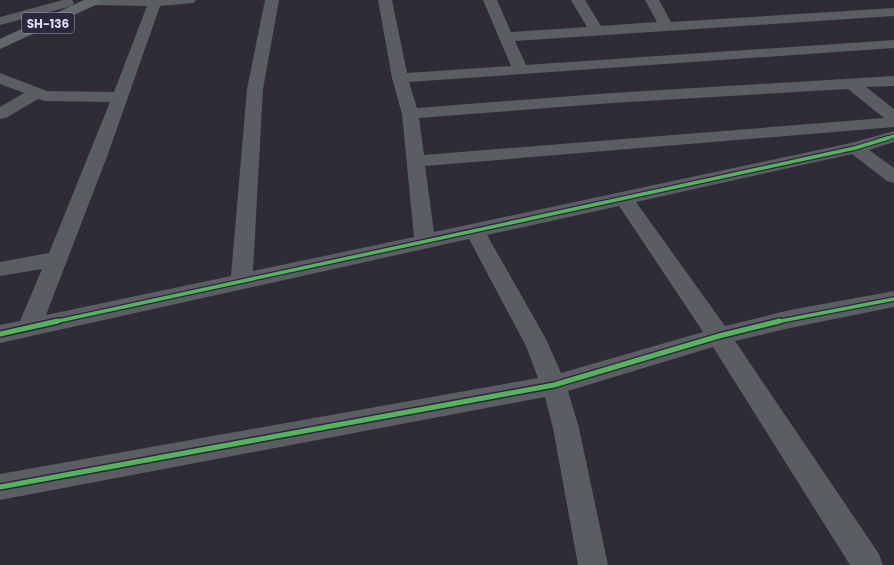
<svg xmlns="http://www.w3.org/2000/svg" width="894" height="565" font-family="Poppins,sans-serif">
  <rect width="100%" height="100%" fill="#2f2c38"/>
  <g fill="none" stroke-linecap="round" stroke-linejoin="round">
    <path fill="#5a5d61" fill-rule="evenodd" d="M63,0h9l2,3 -2,3 -72,19v-8z
      M86,0h110l-2,3 -34,3 -52,148 -62,161 185,-39 16,-187 18,-89h14l-16,89 -10,182 161,-34 -12,-123 -10,-36 -14,-78h14l15,73 104,-7 -28,-66h14l14,32 76,-5 -16,-27h14l16,26 56,-4 -12,-22h14l12,22 223,-14v8l-379,25 11,24 368,-25v8l-485,34 8,26 195,-15 282,-17v10l-28,1 28,22v18l-469,39 9,66 417,-89 43,-12v11l-25,8 25,18v15l-7,-2 -35,-27 -216,48 89,124 65,-16 104,-19v16l-104,21 -55,13 144,213 4,11h-33l-137,-218 -145,44 11,37 29,137h-30l-25,-137 -8,-31 -545,103v-26l538,-96 -12,-32 -57,-107 -469,104v-18l20,-4 22,-52 -42,7v-14l49,-9 61,-151 -65,-1 -7,-2 -32,19 -6,1v-12l24,-14 -24,-9v-11l47,18 67,1 33,-86 -55,-1 -5,-1zM848,89l36,29 -460,37 -5,-37 193,-15zM619,206l84,126 -142,41 -15,-34 -59,-104z"/>
    <path fill="#61676b" fill-rule="evenodd" d="M84,0h18l-2,3 -100,46v-10z"/>
    <g stroke="#2c263e" stroke-width="4.5">
      <path id="cycleway-far2" d="M885,139l9,-3"/>
    </g>
    <g stroke="#2c263e" stroke-width="6">
      <path id="cycleway-far1" d="M54,322l801,-174 33,-10
        M776,322l118,-23"/>
    </g>
    <g stroke="#2c263e" stroke-width="8">
      <path id="cycleway" d="M0,334l58,-13
        M0,487l554,-102 165,-49 61,-15"/>
    </g>
    <use href="#cycleway-far2" stroke="#56b35d" stroke-width="3"/>
    <use href="#cycleway-far1" stroke="#56b35d" stroke-width="3.5"/>
    <use href="#cycleway" stroke="#56b35d" stroke-width="5"/>
  </g>
  <g text-anchor="middle" dominant-baseline="central" stroke-width="3" stroke-linejoin="round" paint-order="stroke">
    <rect fill="#2c263e" stroke="#a7a3b6" stroke-width="1" x="22" y="13" width="52" height="20" rx="3"/>
    <g font-size="12" font-weight="bold" fill="#dcd9e9">
      <text x="48" y="23">SH-136</text>
    </g>
  </g>
</svg>
